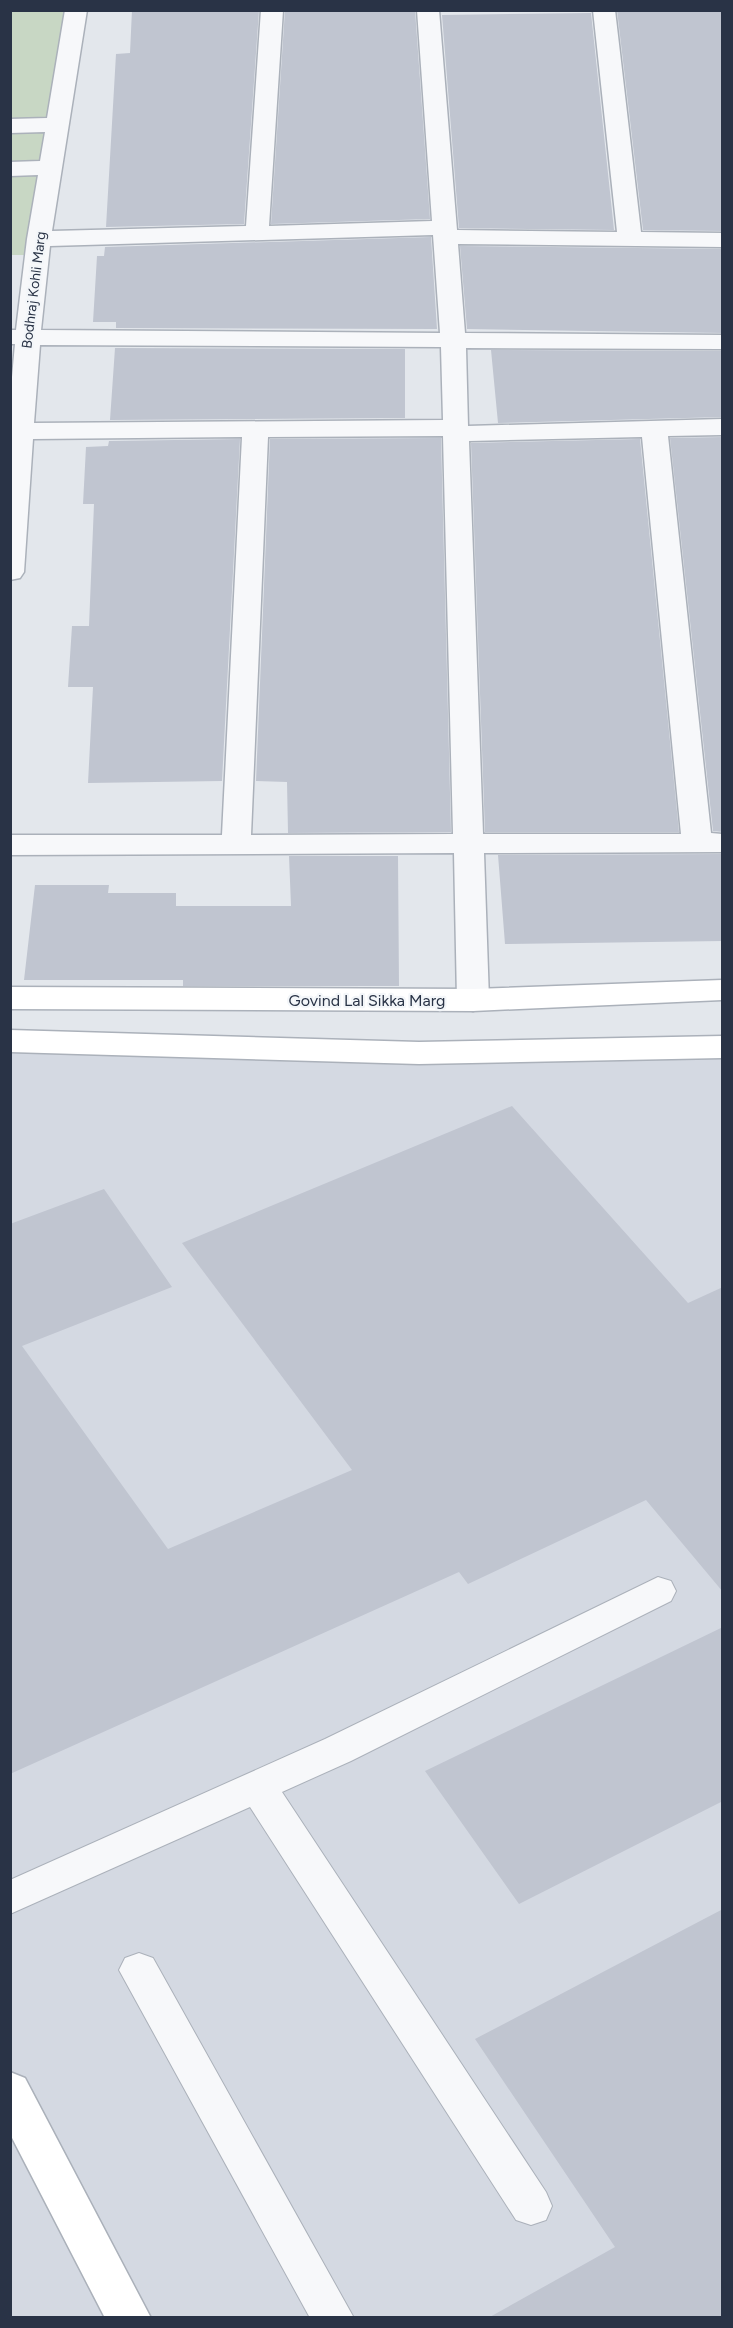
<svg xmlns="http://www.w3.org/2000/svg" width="733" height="2328" font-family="Figtree,sans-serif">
  <rect width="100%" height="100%" fill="#e3e7ec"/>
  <path fill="#d4d9e2" d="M11,1050l711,1v1266l-711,1z"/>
  <path fill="#c8d7c4" d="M10,11h66l-38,244h-27z"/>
  <path fill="#c0c5d0" d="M132,10h127l-15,214 -138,3 10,-173 14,-1z
    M285,10h130l15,209 -159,5z
    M617,10h106v221l-80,-1z
    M591,13l23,217 -155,-2 -17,-213z
    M431,237l6,92 -321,-1v-6h-23l4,-66h7l1,-9z
    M460,246l263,3v84l-256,-4z
    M115,348l290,1v69l-295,2z
    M491,350l232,1v66l-225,6z
    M723,437v395l-10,-1 -43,-393z
    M441,438l10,394 -163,1 -1,-51 -31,-1 14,-342z
    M240,439l-18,342 -134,2 5,-96h-25l4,-61h17l5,-122h-11l3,-57 22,-1 1,-5z
    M640,439l39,393h-194l-14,-389z
    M723,854v87l-218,3 -7,-89z
    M289,856h109l1,130h-216v-6h-159l11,-95h74l-1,8h68v13h115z
    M512,1106l176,197 35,-16v305l-77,-92 -178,84 -9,-12 -449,202v-550l94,-35 68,98 -150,59 146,203 184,-79 -170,-227z
    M723,1627v174l-204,103 -94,-133z
    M723,1909v409h-235l127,-71 -140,-208z"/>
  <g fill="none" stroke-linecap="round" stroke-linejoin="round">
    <g stroke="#abb1ba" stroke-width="2">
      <path id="lane" d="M658,1577l13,4 5,10 -5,10 -320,160 -69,31 264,400 6,14 -6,14 -15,5 -15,-5 -266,-413 -240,107v-34l315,-141z
        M139,1953l14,5 201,360h-44l-191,-348 6,-12z"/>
    </g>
    <g stroke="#abb1ba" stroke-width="3">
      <path id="street" d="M65,10h22l-35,221 194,-5 15,-216h22l-14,216 163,-5 -15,-211h22l18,220 160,2 -24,-222h22l26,222 81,1v14l-264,-3 7,89 257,2v14l-256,-1 2,78 254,-7v16l-54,1 43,397 11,1v18l-238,1 5,147 -5,7 -11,4 -11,-4 -5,-7 -3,-147 -444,2v-20h212l20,-398 -209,2 -9,133 -4,6 -10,2v-181l5,-55h-5v-14h6l11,-91 11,-64 -28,1v-14l30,-1 5,-29 -35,1v-14l37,-1zM433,235l7,98 -399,-3 9,-84zM40,345l401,2 2,73 -409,3zM443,436l10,398 -202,1 17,-398zM642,437l39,397h-198l-14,-393z"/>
    </g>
    <g stroke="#abb1ba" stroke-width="3">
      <path id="secondary" d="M722,980v20l-249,11 -463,-2v-22l463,2z
        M10,1030l409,12 303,-6v22l-303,6 -409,-12z
        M10,2072l15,6 126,240h-46l-95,-184z"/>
    </g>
    <use href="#lane" fill="#f7f8fa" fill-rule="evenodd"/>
    <use href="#street" fill="#f7f8fa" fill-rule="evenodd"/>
    <use href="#secondary" fill="#fff" fill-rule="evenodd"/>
  </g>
  <g text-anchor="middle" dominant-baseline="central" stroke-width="4.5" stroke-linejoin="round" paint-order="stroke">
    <g font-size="14" fill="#293346" stroke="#f3f6f9">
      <text transform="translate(34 290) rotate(-83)">Bodhraj Kohli Marg</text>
    </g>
    <g font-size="16" fill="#293346" stroke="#f3f6f9">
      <text x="367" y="1000">Govind Lal Sikka Marg</text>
    </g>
  </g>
  <rect width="733" height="2328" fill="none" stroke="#293346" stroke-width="24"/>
</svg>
